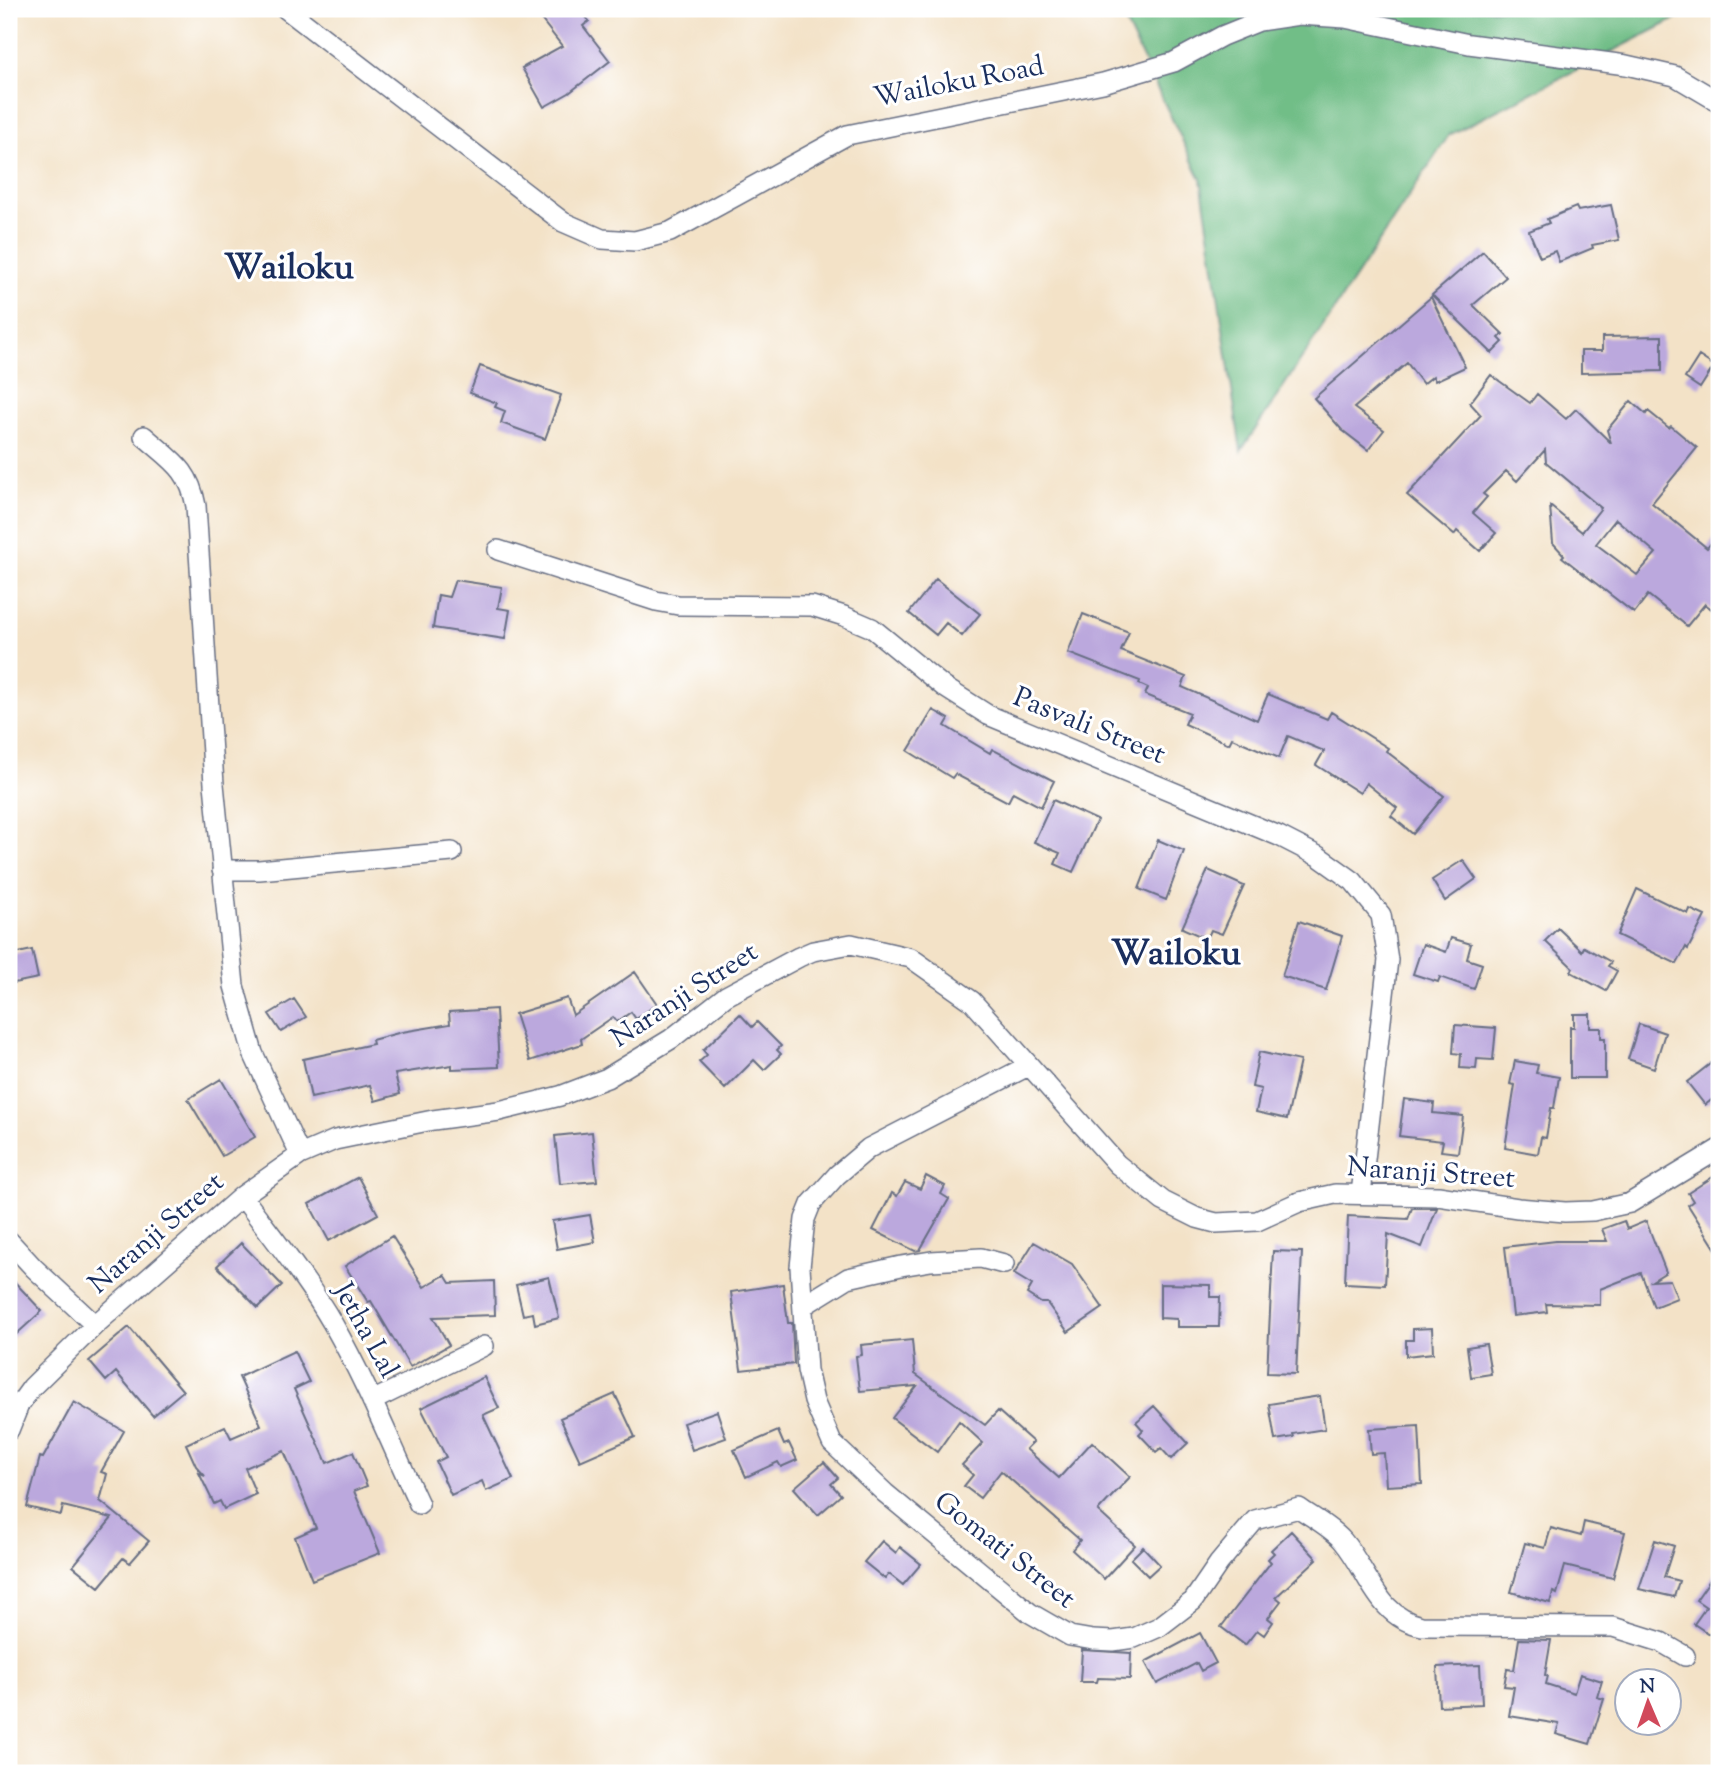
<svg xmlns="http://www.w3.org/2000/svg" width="1728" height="1782" font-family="'Sorts Mill Goudy',serif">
  <rect width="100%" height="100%" fill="#fff"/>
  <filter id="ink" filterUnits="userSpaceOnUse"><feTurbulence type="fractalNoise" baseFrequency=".0143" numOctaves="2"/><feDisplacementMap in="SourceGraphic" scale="14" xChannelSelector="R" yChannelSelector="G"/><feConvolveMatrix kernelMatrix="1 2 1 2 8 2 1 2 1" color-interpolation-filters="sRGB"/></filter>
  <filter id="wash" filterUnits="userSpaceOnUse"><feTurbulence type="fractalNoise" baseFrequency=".00686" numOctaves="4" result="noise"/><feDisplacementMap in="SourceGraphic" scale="28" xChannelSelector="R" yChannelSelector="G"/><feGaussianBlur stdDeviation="1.57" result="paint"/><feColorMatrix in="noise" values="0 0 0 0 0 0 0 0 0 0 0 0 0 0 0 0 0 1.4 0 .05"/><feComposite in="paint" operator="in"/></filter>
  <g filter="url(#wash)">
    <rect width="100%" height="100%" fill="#f3e2c7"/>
    <path fill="#71be87" stroke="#467672" stroke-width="2" d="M1119,9h576l-246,126 -208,316 -40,-272z"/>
    <g id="blocks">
      <path fill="#bba8dd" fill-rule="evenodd" d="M533,9h47l9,12 -6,5 27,35 -41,32 -25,14 -22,-39 40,-22z
        M1611,205l8,35 -27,5 1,3 -34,14 -4,-11 -15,6 -11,-26 20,-8 -2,-4 29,-12 2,4z
        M1483,251l23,26 -33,28 30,29 -4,4 4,4 -11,11 -60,-58z
        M1431,297l34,70 -30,14 -2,-5 -10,8 -16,-21 -53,45 30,22 -16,20 -26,-20 -28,-32z
        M1662,336v35l-81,2v-22h21v-14z
        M1699,356l15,10 -14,22 -15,-10z
        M480,366l81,29 -16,44 -44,-16 4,-12 -10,-4 2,-4 -27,-10z
        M1491,375l39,28 7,-9 29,25 10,-10 35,34 -4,-13 24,-29 15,13 2,-3 21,17 2,-2 26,22 -45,55 55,45 12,-15v82l-14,-11 -18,22 -39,-31 -14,18 -72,-56 2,-2 -11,-12 -3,-37 32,26 19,-24 -55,-46 -1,-12 -28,31 -11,-10 -23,23 4,3 -14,16 23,20 -16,18 -23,-20 -3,4 -47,-40 74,-80 -11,-12zM1616,519l40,34 -19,22 -41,-31z
        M936,579l44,35 -18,22 -16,-13 -10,12 -27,-22z
        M455,580l47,7 -4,21 12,2 -5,29 -72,-11 5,-33 11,2z
        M1083,614l46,18 -8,19 65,26 -4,10 75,33 11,-26 59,25 4,-7 57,36 -2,3 58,45 -31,38 -22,-18 6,-8 -31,-25 -6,10 -44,-28 8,-14 -36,-15 -9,22 -47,-20 -3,6 -44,-20 5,-11 -45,-18 3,-7 -9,-4 1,-3 -72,-28z
        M933,710l16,9 -4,7 45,27 2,-4 62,32 -13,26 -28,-15 -5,10 -53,-28 -3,4 -44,-27z
        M1053,800l44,20 -24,52 -18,-8 5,-11 -26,-11z
        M1158,840l26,11 -18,49 -27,-11z
        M1463,860l13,19 -31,22 -13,-21z
        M1208,870l36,16 -22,48 -11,-4 -4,9 -25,-11z
        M1637,889l51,25 2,-5 15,7 -17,33 -2,-2 -9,17 -60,-29z
        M1299,921l43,15 -16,54 -44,-14z
        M1558,928l24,23 2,-4 27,15 -3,4 9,5 -11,20 -35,-19 2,-4 -28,-27z
        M1451,938l20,6 -4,15 15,5 -8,25 -34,-12 -2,5 -25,-8 10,-30 23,8z
        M32,950l6,28 -29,6v-29z
        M635,972l22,32 -21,15 -5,-7 -14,10 -4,-5 -32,22 1,5 -52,17 -15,-47 52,-16 6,17z
        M294,999l12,18 -25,15 -12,-18z
        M496,1009l3,58 -47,2v-4l-57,9 5,20 -25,7 -5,-16 -59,13 -8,-39 70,-15 -1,-4 30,-8 48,-8 -1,-12z
        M740,1014l12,13 5,-5 24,24 -4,4 4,4 -17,16 -10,-10 -29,29 -26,-27 8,-7 -4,-5z
        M1574,1014h16v14h11v10h4v40h-35v-51h4z
        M1639,1024l26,9 -11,35 -26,-9z
        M1455,1025l41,3 -3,32 -16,-1 -1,10 -16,-1 1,-14 -8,-1z
        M1259,1052l41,9 -13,58 -31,-7 5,-23 -9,-2z
        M1719,1057v37l-14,11 -18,-23z
        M1515,1061l23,4 -2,8 23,4 -5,31h-3l-5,30 -5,-1 -3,17 -33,-6 10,-63 -5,-1z
        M221,1079l34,58 -33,19 -34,-57z
        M1404,1099l30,4 -1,10 30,3 -5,37 -17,-2 2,-10 -44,-5z
        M592,1132l5,49 -37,3 -5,-48z
        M1719,1173v81l-31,-49 5,-4 -5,-8z
        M926,1176l19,10 -4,8 8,5 -29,51 -5,1 -42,-21 19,-37 5,3 8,-14 15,7z
        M358,1177l20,37 -49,27 -20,-37z
        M1412,1208h25l-15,39 -34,-13 -3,51 -40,-2 3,-67 60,3z
        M590,1215l5,27 -38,7 -5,-28z
        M1624,1221l3,8 19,-8 20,51 -14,9 18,-1 7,18 -23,9 -13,-34 -41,16v16l-54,-1 1,8 -34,4 -8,-69 51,-6h51l-5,-12z
        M392,1236l32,51 21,-12 5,8 44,-2 1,34 -62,2 16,28 -39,22 -39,-66 -3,1 -23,-36z
        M1034,1242l38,22 31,44 -35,24 -21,-29h-6l-14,-9 5,-9 -18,-11z
        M241,1243l41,42 -24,23 -41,-42z
        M1273,1251l29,1 -6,122 -29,-1z
        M9,1276l33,35 -33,30z
        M549,1277l10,41 -24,6 -2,-11 -10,2 -7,-30z
        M783,1284l5,39h4l2,41 -53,6 -10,-78z
        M1160,1284l50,1v12h10l-1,30h-42v-8l-17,-1z
        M129,1327l54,64 -30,25 -37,-44 -10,9 -17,-20z
        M1432,1328l1,25 -27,3v-16h7v-11z
        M912,1340l3,34 70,51 13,-14 35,31 -7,7 33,29 33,-36 38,35 -32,34 37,34 -31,34 -32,-29 8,-10 -79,-69 -21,27 -16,-12 9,-11 -11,-10 21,-22 -24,-22 -22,31 -45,-34 25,-32 -57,5 -4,-35 6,-1 -1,-10z
        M1486,1344l5,30 -20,3 -4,-30z
        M294,1351l15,31 -15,7 33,74 26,-11 14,34 -13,5 26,62 -68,27 -17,-43 21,-9 -32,-77 -39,17 11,26 -32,15 -4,-8 -6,3 -15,-31 6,3 -9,-10 -10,-22 39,-18 6,12 30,-13 -22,-48z
        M484,1377l15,31 -16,7 30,64 -27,12 -4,-10 -31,14 -15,-33 10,-5 -25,-49z
        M615,1394l20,43 -55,24 -20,-43z
        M1320,1396l5,33 -32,5 1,3 -19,3 -6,-36z
        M74,1402l50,29 -23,41 6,2 -7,27 49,40 -19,22 -7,-5 -24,29 -26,-21 39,-48 -49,-12 -2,9 -34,-8 13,-50 3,1z
        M1154,1406l34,37 -17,16 -10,-11 -5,4 -17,-18 4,-4 -7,-8z
        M717,1411l9,27 -34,12 -9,-27z
        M1419,1426l3,58 -36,2 -2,-33 -13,1 -2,-25z
        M778,1431l6,14 5,-2 8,17 -16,7 -3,-5 -32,15 -12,-27z
        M824,1462l14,16 -7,6 10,11 -23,20 -24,-27z
        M1584,1522l41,10 -12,46 -48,-12 -8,28 -4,-2 -3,11 -39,-11 14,-49 20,5 6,-20 30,8z
        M1291,1531l26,28 -41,38 5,4 -13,17 5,4 -9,13 -7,-5 -12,15 -24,-18 50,-65 -3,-3 6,-6 -3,-3z
        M1655,1540l19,6 -10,31 15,4 -5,16 -35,-8z
        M882,1541l14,12 4,-6 21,17 -18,21 -14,-11 -4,5 -21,-17z
        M1143,1547l17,18 -12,11 -17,-17z
        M1719,1567v51l-10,16 -15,-10 12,-17 -10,-7z
        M1200,1633l16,30 -15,8 -4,-8 -40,21 -12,-22z
        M1519,1639l32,1 -6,35 3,1 -2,8 28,9 6,-19 22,7 -5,16 7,2 -14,45 -34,-10 3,-10 -50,-8 5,-29 -10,-1 3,-17 7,1z
        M1082,1650l49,3 -1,26 -32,-1 -1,4h-17z
        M1480,1665l2,39 -43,2 -2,-39z"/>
    </g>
  </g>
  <g filter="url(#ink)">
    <use href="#blocks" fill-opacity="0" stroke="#676e83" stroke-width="2"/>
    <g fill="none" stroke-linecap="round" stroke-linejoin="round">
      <g stroke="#676e83" stroke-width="22">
        <path id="minor" d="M286,9l277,213 39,17 33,2 35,-9 177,-97 256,-52 71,-21 48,-26 37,-15 40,-6 46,3 124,26 157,21 49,11 44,26
          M144,436c28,25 45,32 52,70l18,278 20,202 19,67 47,102
          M498,550l158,51 22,4 134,1 32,10 28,12 72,59 44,28 291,121 39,20 35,25 28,34 7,45 -27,234
          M222,870h37l193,-18
          M1028,1066l-159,82 -32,27 -26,29 -6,15 -5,48 7,103 7,31 18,42 53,50 145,120 40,23 23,4 20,1 21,-3 25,-11 34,-26 26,-38 36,-43 44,-12c14,10 33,20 44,33 26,31 35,77 79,85l191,1 48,15 24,14
          M242,1196c31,42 65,83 91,128 33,58 58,120 86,180
          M9,1241l25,27 61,57
          M803,1306l45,-28 53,-12 30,-5 50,-3 23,6
          M372,1401l112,-55
          M9,1430l10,-25 13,-18 63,-62 147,-129 58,-41 35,-15 98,-20 66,-9 61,-15 47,-18 64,-39 55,-43 73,-39 14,-6 38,-7 60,14 61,43 145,163 46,37 34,17 19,5 41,-2 42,-19 36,-8 103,2 80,12 47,4 28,-1 37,-8 89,-54"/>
      </g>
      <use href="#minor" stroke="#fff" stroke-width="19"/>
    </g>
  </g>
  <g text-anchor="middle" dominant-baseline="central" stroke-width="6" stroke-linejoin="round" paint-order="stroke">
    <g font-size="28" fill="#1b2f5e" stroke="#fff">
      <text transform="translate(959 83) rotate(-11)">Wailoku Road</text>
      <text transform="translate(1089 727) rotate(22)">Pasvali Street</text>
      <text transform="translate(685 996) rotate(-33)">Naranji Street</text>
      <text transform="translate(1431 1174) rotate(4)">Naranji Street</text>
      <text transform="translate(157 1234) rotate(-41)">Naranji Street</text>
      <text transform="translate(365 1331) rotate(61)">Jetha Lal</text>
      <text transform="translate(1004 1551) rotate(38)">Gomati Street</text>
    </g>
    <g font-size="35" font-weight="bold" fill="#1b2f5e" stroke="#fff">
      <text x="289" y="269">Wailoku</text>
      <text x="1176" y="955">Wailoku</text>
    </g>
  </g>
  <rect width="1728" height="1782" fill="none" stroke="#fff" stroke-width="35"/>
  <g transform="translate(1648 1702) rotate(358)"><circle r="33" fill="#ffffff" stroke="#a4acbf" stroke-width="2"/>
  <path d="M0-5L12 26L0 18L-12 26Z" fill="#d1495b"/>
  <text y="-10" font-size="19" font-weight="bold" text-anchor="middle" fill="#1b2f5e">N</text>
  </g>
</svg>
